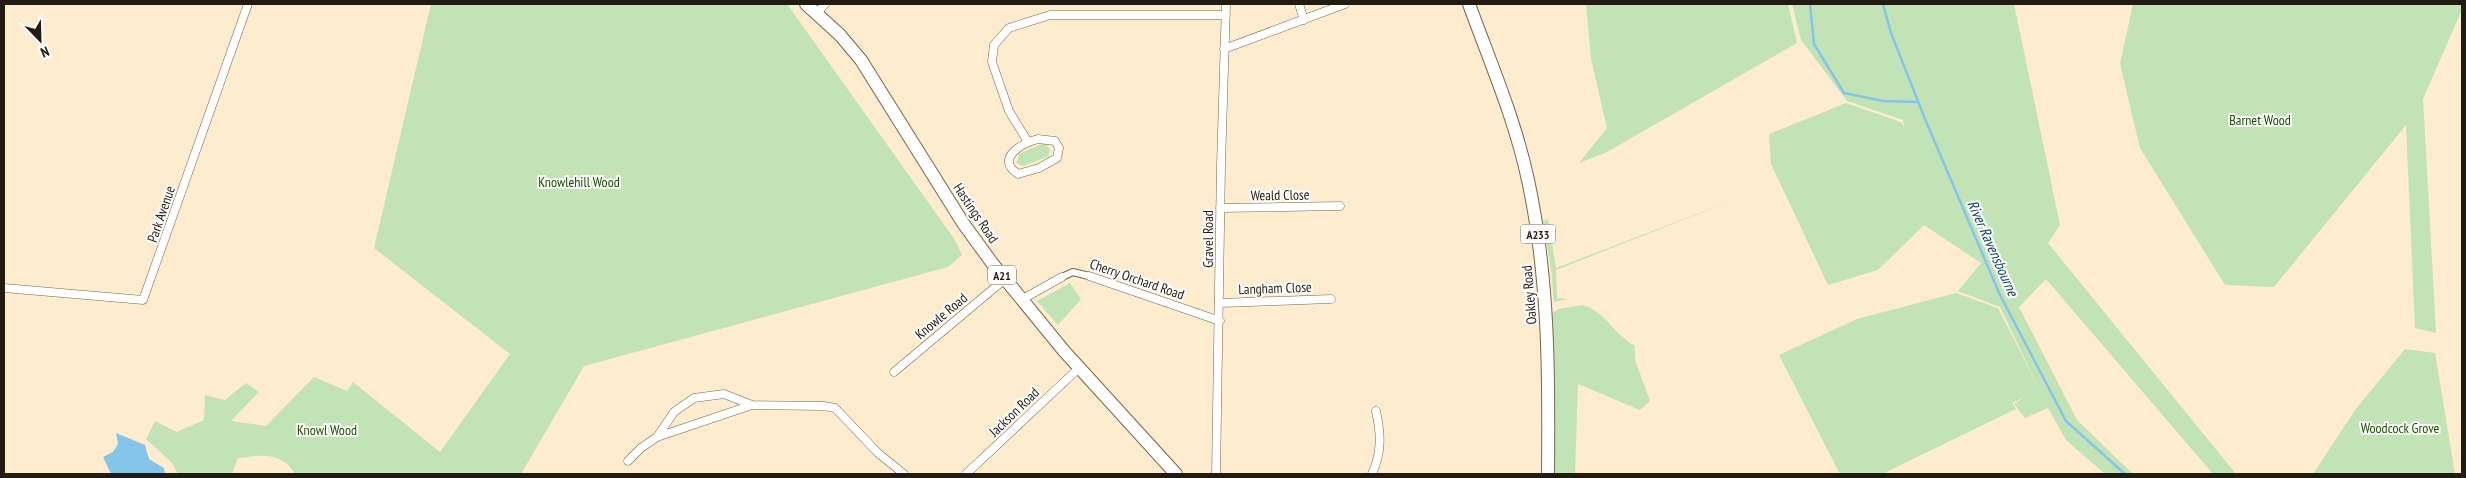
<svg xmlns="http://www.w3.org/2000/svg" width="2466" height="478" font-family="'PT Sans Narrow',sans-serif">
  <rect width="100%" height="100%" fill="#feecce"/>
  <path fill="#c1e3b6" d="M431,4h356l168,236 7,15 -14,12 -364,99 -63,108h-226c-13,-23 -35,-19 -57,-16l-6,16h-54l-6,-11 -26,-24 9,-18 22,11 27,-12 1,-25 20,5 21,-17 13,9 -28,29 35,5 48,-49 33,14 6,-9 87,70 70,-98 -136,-106z
    M1586,4h202l9,39 -192,110 -26,10 28,-35 -16,-69z
    M1792,4h222l46,221 -12,18 188,231h-23l-167,-195 -27,28 58,113 56,54h-28l-39,-34 -18,-32 -23,10 -11,-14 11,-7 -13,6 4,6 -134,65h-42l-61,-119 78,-36 99,-26 42,15 41,81 -39,-82 -42,-16 23,-28 -57,-38 -46,45 -50,15 -57,-121 -2,-30 77,-31 55,19 3,5 -1,-7 -56,-19 -46,-61z
    M2133,4h328v8l-38,87 13,234 -21,-5 -9,-203 -132,162 -49,-2 -85,-137 -20,-84z
    M1044,143l6,6 -1,7 -26,10 -6,-3 2,-9z
    M1736,199l-180,71 1,28 11,1 -14,3 -3,-33 -8,-48 5,-2 8,49z
    M1070,283l11,16 -23,26 -21,-24z
    M1582,305c25,7 30,28 53,41v14l15,41 -10,9 -62,-26 -3,90h-20l-3,-161 7,-4z
    M2405,349l30,4 20,121h-142l42,-64z"/>
  <path fill="#85c5e9" d="M116,433l29,12 4,14 15,9 1,6h-54l-8,-17 10,-5 5,-8z"/>
  <g fill="none" stroke-linecap="round" stroke-linejoin="round">
    <path stroke="#85c5e9" stroke-width="2.5" d="M1810,4l4,40 30,49 39,8 35,1
      M1883,4l8,29 34,86 75,176 66,126 59,53"/>
    <g stroke="#76664b" stroke-width="8">
      <path id="pedestrian" d="M1062,277l11,-5 16,4"/>
    </g>
    <g stroke="#76664b" stroke-width="9">
      <path id="minor" d="M1299,4l5,16
        M817,13l8,-9
        M1224,49l121,-45
        M1038,139l17,2 4,7 -2,10 -18,10 -21,6c-24,-16 5,-31 20,-35z
        M1028,142l-19,-31 -17,-49 2,-17 15,-17 41,-13h176
        M1220,208l120,-2
        M1089,276l131,45
        M4,288l139,12 105,-296
        M1021,300l41,-23
        M1220,303l111,-4
        M894,372l111,-93
        M657,437l95,-32
        M628,461l13,-13 16,-11 17,-25 20,-14 30,-4 28,11 72,1 11,2 43,45 26,21
        M966,474l113,-106
        M1216,474l5,-309 5,-161
        M1372,474c10,-22 9,-40 4,-63"/>
    </g>
    <g stroke="#76664b" stroke-width="14">
      <path id="primary" d="M806,4l34,31 21,25 102,163 29,40 72,88 112,123
        M1469,4c21,58 46,115 59,176 21,97 21,195 20,294"/>
    </g>
    <use href="#pedestrian" stroke="#fff" stroke-width="6"/>
    <use href="#minor" stroke="#fff" stroke-width="8"/>
    <use href="#primary" stroke="#fff" stroke-width="12"/>
  </g>
  <g text-anchor="middle" dominant-baseline="central" stroke-width="4" stroke-linejoin="round" paint-order="stroke">
    <g fill="#fff" stroke="#645f58" stroke-width="1">
      <rect x="1520.5" y="224.5" width="35" height="19" rx="4"/>
      <rect x="988" y="265.5" width="28" height="19" rx="4"/>
    </g>
    <g font-size="12" font-weight="bold" fill="#221b11">
      <text x="1538" y="234">A233</text>
      <text x="1002" y="275">A21</text>
    </g>
    <g font-size="14" fill="#1c4e02" stroke="#fff">
      <text x="2260" y="120">Barnet Wood</text>
      <text x="579" y="182">Knowlehill Wood</text>
      <text x="2400" y="428">Woodcock Grove</text>
      <text x="327" y="430">Knowl Wood</text>
    </g>
    <g font-size="14" fill="#221b11" stroke="#fff">
      <text transform="translate(1280 195) rotate(-1)">Weald Close</text>
      <text transform="translate(976 213) rotate(56)">Hastings Road</text>
      <text transform="translate(161 214) rotate(-71)">Park Avenue</text>
      <text transform="translate(1208 239) rotate(-90)">Gravel Road</text>
      <text transform="translate(1137 279) rotate(19)">Cherry Orchard Road</text>
      <text transform="translate(1275 288) rotate(-2)">Langham Close</text>
      <text transform="translate(1529 295) rotate(-95)">Oakley Road</text>
      <text transform="translate(941 316) rotate(-40)">Knowle Road</text>
      <text transform="translate(1014 412) rotate(-44)">Jackson Road</text>
    </g>
    <g font-size="15" font-style="italic" fill="#144761" stroke="#fff">
      <text transform="translate(1993 248) rotate(66)">River Ravensbourne</text>
    </g>
  </g>
  <rect width="2466" height="478" fill="none" stroke="#221b11" stroke-width="10"/>
  <g transform="translate(40 40) rotate(157)" stroke="#ffffff" stroke-width="4" paint-order="stroke">
  <path d="M0-4L9 19L0 12L-9 19Z" fill="#221b11"/>
  <text y="-8" font-size="14" font-weight="bold" text-anchor="middle" fill="#221b11">N</text>
  </g>
</svg>
